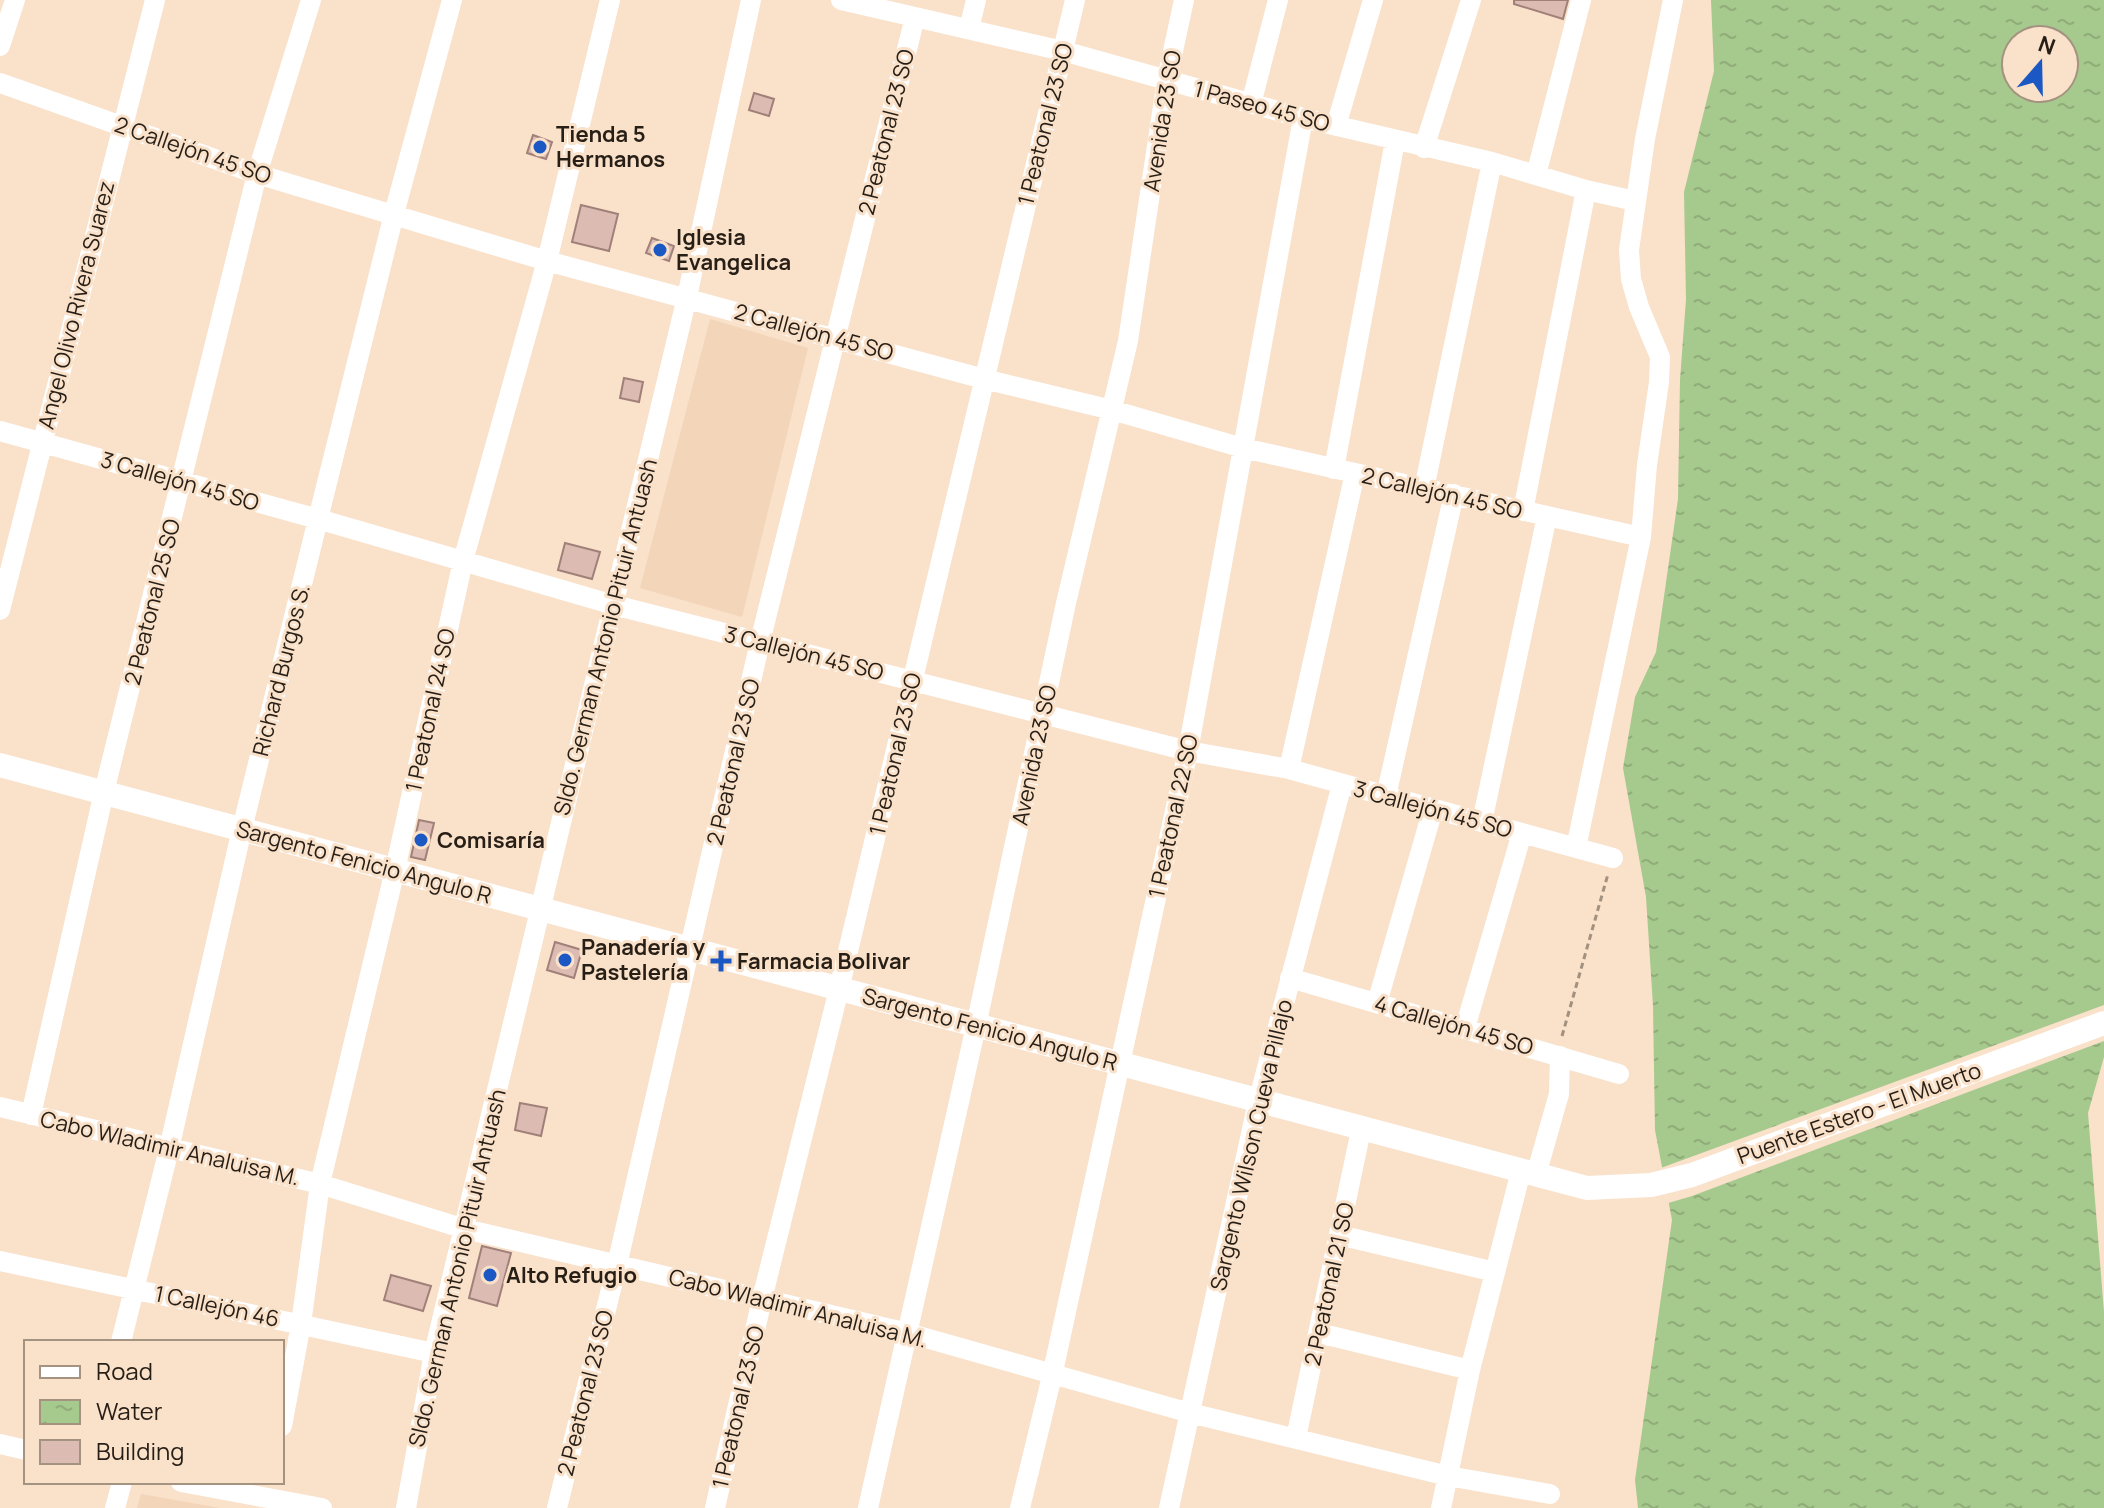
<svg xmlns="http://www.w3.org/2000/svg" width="2104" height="1508" font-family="Manrope,sans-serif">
  <defs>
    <pattern id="water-ripples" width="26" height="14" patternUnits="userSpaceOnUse" patternTransform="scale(2)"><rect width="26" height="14" fill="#a6c98d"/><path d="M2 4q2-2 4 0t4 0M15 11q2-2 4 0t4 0" fill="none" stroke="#8fac79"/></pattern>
  </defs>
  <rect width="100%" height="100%" fill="#f9e1ca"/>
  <path fill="#f3d5ba" d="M710,319l98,29 -66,269 -102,-29z
    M141,1494l79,14h-83z"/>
  <path fill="url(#water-ripples)" fill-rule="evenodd" d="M1711,0h393v1057l-16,56 16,199v196h-466l-3,-28 37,-260 -17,-90 -2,-124 -7,-109 -23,-129 12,-71 21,-45 22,-153 2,-119 6,-81 -2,-107 30,-121zM2016,40h48v48h-48z"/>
  <path fill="#f9e1ca" d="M2104,1005v36l-412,155 -27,8 -7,-35z"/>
  <path fill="#dcbbb3" stroke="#a08079" stroke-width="2" d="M1514,0h54l-5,19 -49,-15z
    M754,93l20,6 -5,17 -20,-6z
    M533,135l19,7 -6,17 -19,-6z
    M581,205l37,9 -9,37 -37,-9z
    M652,238l22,8 -5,15 -23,-8z
    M624,378l19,4 -4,20 -19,-4z
    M565,543l35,9 -8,27 -34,-9z
    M419,820l15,3 -9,37 -14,-3z
    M555,942l27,8 -8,28 -27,-8z
    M520,1103l27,5 -6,28 -26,-6z
    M482,1246l29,7 -14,53 -28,-8z
    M391,1275l40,11 -8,25 -39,-11z"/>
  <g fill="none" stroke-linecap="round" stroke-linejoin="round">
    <path stroke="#a39180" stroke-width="3" stroke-dasharray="6 4" stroke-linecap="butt" d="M1562,1036l46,-162"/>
    <path stroke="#fff" stroke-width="20" d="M841,0l222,51 240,67 189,44 94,28 49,11
      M969,29l7,-29
      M0,46l15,-46
      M0,83l257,91 290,87 437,118 128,31 131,38 398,89
      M1251,104l27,-104
      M1336,126l37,-126
      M1424,148l47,-148
      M1536,175l45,-175
      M0,431l318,88 296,86 574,146 101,18 324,89
      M1334,469l61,-328
      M1424,489l68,-327
      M1523,511l63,-321
      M0,610l155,-610
      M1289,769l66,-296
      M1386,796l68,-302
      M1482,822l65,-306
      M1576,848l65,-311 6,-72 12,-83 1,-25 -21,-50 -8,-28 -2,-29 16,-111 28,-139
      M1290,978l329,96
      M1377,1003l56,-194
      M1465,1028l57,-195
      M0,1107l320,77 145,45 443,104 282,80 258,63 102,18
      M31,1115l73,-323 153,-618 54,-174
      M1536,1175l23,-81 1,-38
      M1339,1235l156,37
      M0,1261l434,92
      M1319,1333l151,37
      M121,1342l48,-193 73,-320 76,-310 76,-305 58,-214
      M282,1426l19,-102 19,-140 75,-314 68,-309 84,-300 63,-261
      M1296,1438l65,-308
      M0,1444l26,6
      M181,1482l141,26
      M115,1508l7,-26
      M406,1508l28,-155 253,-1056 64,-297
      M557,1508l60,-243 143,-623 155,-625
      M715,1508l47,-209 77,-310 236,-989
      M868,1508l108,-482 90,-423 62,-262 39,-262 17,-79
      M1020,1508l32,-132 136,-625 115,-633
      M1169,1508l89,-406 84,-318
      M1441,1508l29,-138 51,-199"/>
    <path stroke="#fff" stroke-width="24" d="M0,765l1587,423 64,-3 41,-10 412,-152"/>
  </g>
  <g fill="#1c58c4" stroke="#f9e1ca" stroke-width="3">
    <circle cx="540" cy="147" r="8"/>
    <circle cx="660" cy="250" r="8"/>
    <circle cx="421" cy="840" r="8"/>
    <circle cx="565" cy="960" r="8"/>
    <path d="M717 949h8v8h8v8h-8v8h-8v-8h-8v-8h8z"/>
    <circle cx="490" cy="1275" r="8"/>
  </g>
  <g text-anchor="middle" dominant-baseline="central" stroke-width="6" stroke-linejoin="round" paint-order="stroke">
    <g font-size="22" fill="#271e16" stroke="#f9e1ca">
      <text transform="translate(1262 106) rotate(15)">1 Paseo 45 SO</text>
      <text transform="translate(1162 121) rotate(-81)">Avenida 23 SO</text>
      <text transform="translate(1045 124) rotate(-76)">1 Peatonal 23 SO</text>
      <text transform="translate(886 132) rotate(-76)">2 Peatonal 23 SO</text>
      <text transform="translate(193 150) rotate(19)">2 Callejón 45 SO</text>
      <text transform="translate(76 305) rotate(-76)">Angel Olivo Rivera Suarez</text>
      <text transform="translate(814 332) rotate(15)">2 Callejón 45 SO</text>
      <text transform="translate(180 481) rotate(16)">3 Callejón 45 SO</text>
      <text transform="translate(1442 493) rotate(13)">2 Callejón 45 SO</text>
      <text transform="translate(152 602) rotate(-76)">2 Peatonal 25 SO</text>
      <text transform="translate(605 637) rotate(-76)">Sldo. German Antonio Pituir Antuash</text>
      <text transform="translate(804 653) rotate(14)">3 Callejón 45 SO</text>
      <text transform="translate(281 670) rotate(-76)">Richard Burgos S.</text>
      <text transform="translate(430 710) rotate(-78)">1 Peatonal 24 SO</text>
      <text transform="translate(895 754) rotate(-77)">1 Peatonal 23 SO</text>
      <text transform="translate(1034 755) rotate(-78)">Avenida 23 SO</text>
      <text transform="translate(733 762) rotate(-77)">2 Peatonal 23 SO</text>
      <text transform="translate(1433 809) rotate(15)">3 Callejón 45 SO</text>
      <text transform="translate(1173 816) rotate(-78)">1 Peatonal 22 SO</text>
      <text transform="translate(364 862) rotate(15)">Sargento Fenicio Angulo R</text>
      <text transform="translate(1454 1025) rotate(16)">4 Callejón 45 SO</text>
      <text transform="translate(990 1029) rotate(15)">Sargento Fenicio Angulo R</text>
      <text transform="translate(1859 1113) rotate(-20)">Puente Estero - El Muerto</text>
      <text transform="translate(1251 1145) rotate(-77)">Sargento Wilson Cueva Pillajo</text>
      <text transform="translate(170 1148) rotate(13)">Cabo Wladimir Analuisa M.</text>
      <text transform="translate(457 1268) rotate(-77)">Sldo. German Antonio Pituir Antuash</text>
      <text transform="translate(1329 1284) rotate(-78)">2 Peatonal 21 SO</text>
      <text transform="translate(217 1306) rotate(12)">1 Callejón 46</text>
      <text transform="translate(798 1308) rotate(14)">Cabo Wladimir Analuisa M.</text>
      <text transform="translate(585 1393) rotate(-76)">2 Peatonal 23 SO</text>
      <text transform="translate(738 1407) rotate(-77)">1 Peatonal 23 SO</text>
    </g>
    <g font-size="22" font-weight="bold" fill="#271e16" stroke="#f9e1ca" text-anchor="start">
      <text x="556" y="134">Tienda 5<tspan x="556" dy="25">Hermanos</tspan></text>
      <text x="676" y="237">Iglesia<tspan x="676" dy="25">Evangelica</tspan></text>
      <text x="437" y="840">Comisaría</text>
      <text x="581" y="947">Panadería y<tspan x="581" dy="25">Pastelería</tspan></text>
      <text x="737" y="961">Farmacia Bolivar</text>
      <text x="506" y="1275">Alto Refugio</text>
    </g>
  </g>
  <rect x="24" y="1340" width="260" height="144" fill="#f9e1ca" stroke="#a59382" stroke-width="2"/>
  <rect x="40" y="1366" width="40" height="12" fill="#ffffff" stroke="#a59382" stroke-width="2"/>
  <text x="96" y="1380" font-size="24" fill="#271e16">Road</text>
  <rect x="40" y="1400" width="40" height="24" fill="url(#water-ripples)" stroke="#a59382" stroke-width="2"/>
  <text x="96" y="1420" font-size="24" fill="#271e16">Water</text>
  <rect x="40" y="1440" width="40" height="24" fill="#dcbbb3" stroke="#a59382" stroke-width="2"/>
  <text x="96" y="1460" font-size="24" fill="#271e16">Building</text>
  <g transform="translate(2040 64) rotate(20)"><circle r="38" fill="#f9e1ca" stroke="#a59382" stroke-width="2"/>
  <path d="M0-6L14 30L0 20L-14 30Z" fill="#1c58c4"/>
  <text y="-12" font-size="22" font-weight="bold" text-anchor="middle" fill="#271e16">N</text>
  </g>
</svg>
